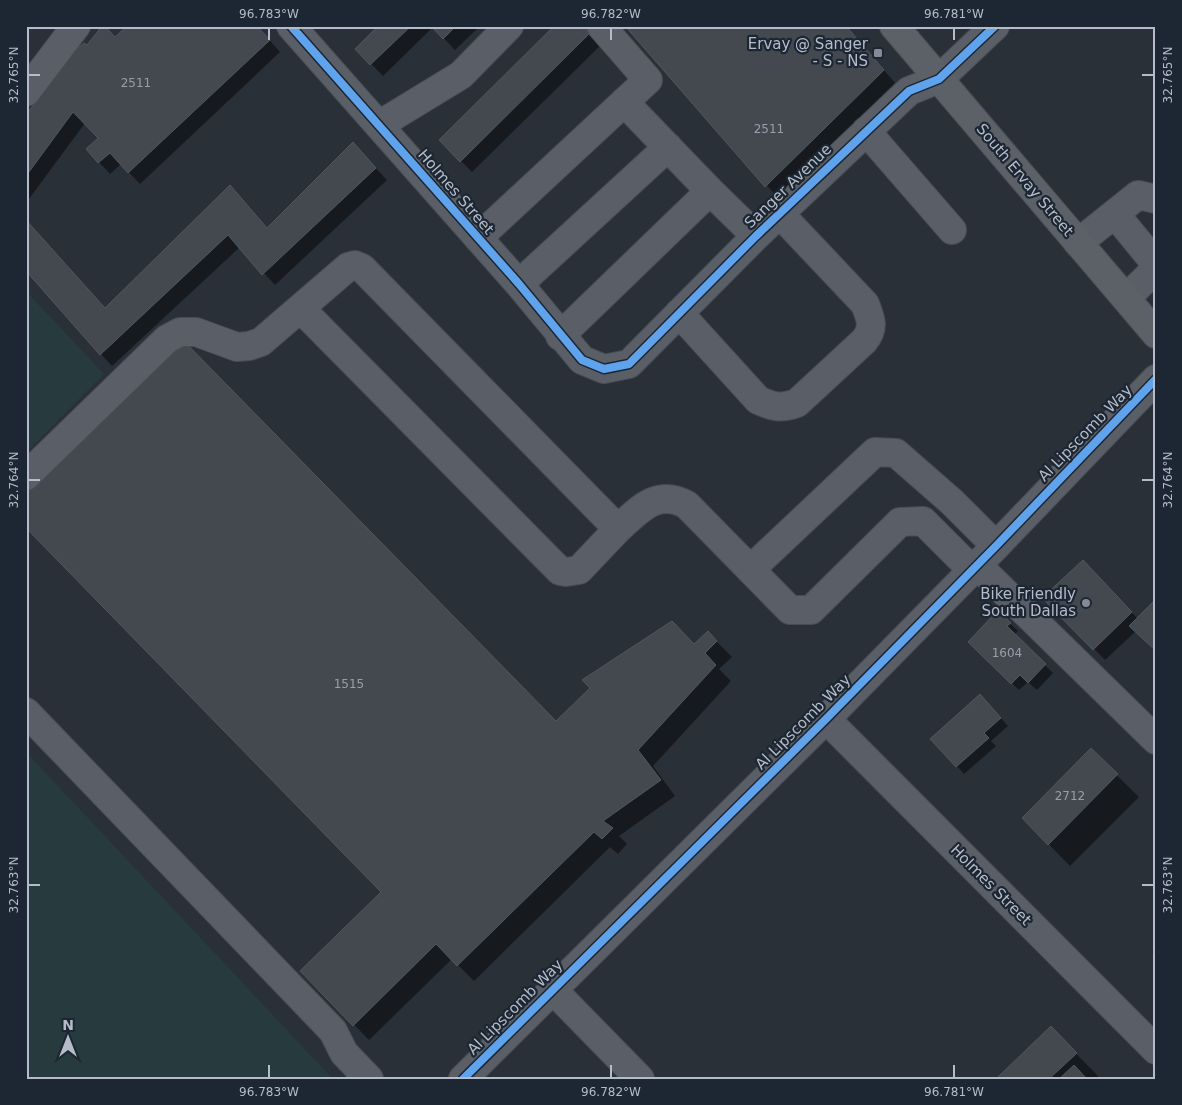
<svg xmlns="http://www.w3.org/2000/svg" width="1182" height="1105" font-family="'DejaVu Sans',sans-serif">
  <rect width="100%" height="100%" fill="#2a3038"/>
  <path fill="#273a3e" d="M26,291l78,83 -78,79z
    M26,752l307,327h-307z"/>
  <path fill="#0007" d="M257,26l23,26 -140,132 -19,-20 -11,10 -11,-12 1,-24 -15,-15 -59,80v-86l61,-70 28,-9z
    M380,26h100l-25,24 -22,-23 -50,49 -26,-27z
    M591,26l14,15 -133,131 -32,-32z
    M627,26h219l49,57 -117,115z
    M966,26h26l-13,14z
    M353,144l34,36 -112,105 -35,-38 -128,119 -11,-12 -75,-134 80,89 124,-123 38,43z
    M1094,573l44,46 -2,12 -31,29 -61,-62z
    M998,612l20,19 -4,4 39,38 -16,17 -9,-8 -9,8 -49,-48z
    M708,633l24,24 -13,12 12,12 -78,85 22,30 -56,40 8,8 -9,10 -8,-7 -136,134 -22,-22 -83,81 -67,-69 254,-248 138,-77z
    M988,704l20,22 -17,15 5,5 -32,28 -7,-8z
    M1091,750l48,47 -69,69 -47,-48z
    M1156,948v8l-4,-4z
    M1051,1028l47,48 -3,3h-93z"/>
  <path fill="#444950" stroke="#52575f" d="M102,26h3l10,11 12,-11h130l13,14 -142,133 -18,-20 -12,10 -12,-14 12,-11 -25,-26 -47,64v-61l44,-60 14,-12 3,2z
    M378,26h33l-41,39 -15,-16z
    M431,26h25l-13,13z
    M554,26h38l2,3 -134,133 -21,-22z
    M625,26h221l38,44 -119,117z
    M353,142l23,26 -114,107 -34,-40 -128,120 -74,-84v-51l79,88 125,-123 37,43z
    M179,336l377,385 34,-33 -8,-8 90,-59 22,23 14,-13 9,10 -12,12 11,12 -78,85 23,30 -58,41 10,7 -11,11 -8,-7 -137,134 -21,-22 -83,82 -53,-55 81,-79 -355,-364v-43z
    M1083,560l49,52 -39,38 -51,-52z
    M1156,599v52l-27,-25z
    M998,610l13,13 -4,3 39,38 -18,19 -8,-8 -9,9 -43,-42z
    M980,694l21,24 -17,15 5,5 -33,29 -26,-28z
    M1091,748l27,26 -70,71 -26,-27z
    M1051,1026l26,27 -28,26h-49l-2,-2z
    M1074,1065l13,14h-28z"/>
  <g fill="none" stroke-linecap="round" stroke-linejoin="round">
    <g stroke="#484c53" stroke-width="30">
      <path id="minor" d="M291,26l228,258 63,76 22,9 25,-5 127,-128 153,-145 30,-12 56,-53
        M26,92l50,-66
        M624,102l86,89 46,45
        M379,125l82,-50 48,-49
        M866,131l86,99
        M1115,214l41,50
        M478,238l170,-158 -47,-54
        M1078,243l60,-48 18,4
        M519,284l149,-137
        M1126,298l30,-29
        M301,309l259,262 6,1 13,-2 39,-41
        M679,313l79,87c15,7 22,9 39,3l67,-62c11,-14 7,-21 1,-37l-86,-91
        M560,336l150,-145
        M26,476l141,-137 13,-7h16l41,15 12,-1 12,-4 87,-75 7,-2 7,3 256,261c21,-19 39,-41 69,-24l103,105h21l89,-88 23,-1 49,49
        M977,565l179,175
        M751,569l124,-117 21,1 56,49 44,44
        M26,712l307,319 11,22 25,26
        M826,719l330,331
        M553,990l87,89
        M463,1079l363,-360 170,-173 160,-167"/>
    </g>
    <g stroke="#484c55" stroke-width="30">
      <path id="major" d="M894,26l262,308"/>
    </g>
    <use href="#minor" stroke="#5a5e66" stroke-width="28"/>
    <use href="#major" stroke="#5c6168" stroke-width="28"/>
    <g stroke="#1d2633" stroke-width="11">
      <path id="cycleway" d="M291,26l228,258 63,76 22,9 25,-5 127,-128 153,-145 30,-12 56,-53
        M463,1079l363,-360 170,-173 160,-167"/>
    </g>
    <use href="#cycleway" stroke="#60a3ed" stroke-width="8"/>
  </g>
  <path fill="none" stroke="#b4bcc9" stroke-width="2" d="M269,28v12M611,28v12M954,28v12M28,75h12M1142,75h12M28,480h12M1142,480h12M28,885h12M1142,885h12M269,1065v13M611,1065v13M954,1065v13"/>
  <g fill="#848b96" stroke="#1d2633" stroke-width="2">
    <rect x="873" y="48" width="10" height="10" rx="2.5"/>
    <circle cx="1086" cy="603" r="5"/>
  </g>
  <g text-anchor="middle" dominant-baseline="central" stroke-width="4.5" stroke-linejoin="round" paint-order="stroke">
    <g font-size="12" fill="#989fab">
      <text x="136" y="83">2511</text>
      <text x="769" y="129">2511</text>
      <text x="1007" y="653">1604</text>
      <text x="349" y="684">1515</text>
      <text x="1070" y="796">2712</text>
    </g>
    <g font-size="15" fill="#b4bcc9" stroke="#1d2633" text-anchor="end">
      <text x="868" y="44">Ervay @ Sanger<tspan x="868" dy="17">- S - NS</tspan></text>
      <text x="1076" y="594">Bike Friendly<tspan x="1076" dy="17">South Dallas</tspan></text>
    </g>
    <g font-size="15" fill="#b4bcc9" stroke="#1d2633">
      <text transform="translate(1025 180) rotate(50)">South Ervay Street</text>
      <text transform="translate(788 186) rotate(-44)">Sanger Avenue</text>
      <text transform="translate(456 192) rotate(49)">Holmes Street</text>
      <text transform="translate(1085 433) rotate(-46)">Al Lipscomb Way</text>
      <text transform="translate(803 722) rotate(-45)">Al Lipscomb Way</text>
      <text transform="translate(991 885) rotate(45)">Holmes Street</text>
      <text transform="translate(515 1007) rotate(-45)">Al Lipscomb Way</text>
    </g>
  </g>
  <rect width="1182" height="1105" fill="none" stroke="#1d2633" stroke-width="55"/>
  <g transform="translate(68 1038)" stroke="#1d2633" stroke-width="4" paint-order="stroke">
  <path d="M0-4L9 19L0 12L-9 19Z" fill="#b4bcc9"/>
  <text y="-8" font-size="14" font-weight="bold" text-anchor="middle" fill="#b4bcc9">N</text>
  </g>
  <rect x="28" y="28" width="1126" height="1050" fill="none" stroke="#b4bcc9" stroke-width="2"/>
  <g font-size="12" text-anchor="middle" fill="#b4bcc9">
    <text x="269" y="18">96.783°W</text>
    <text x="611" y="18">96.782°W</text>
    <text x="954" y="18">96.781°W</text>
    <text transform="translate(14 75) rotate(-90)" y="4">32.765°N</text>
    <text transform="translate(1168 75) rotate(-90)" y="4">32.765°N</text>
    <text transform="translate(14 480) rotate(-90)" y="4">32.764°N</text>
    <text transform="translate(1168 480) rotate(-90)" y="4">32.764°N</text>
    <text transform="translate(14 885) rotate(-90)" y="4">32.763°N</text>
    <text transform="translate(1168 885) rotate(-90)" y="4">32.763°N</text>
    <text x="269" y="1096">96.783°W</text>
    <text x="611" y="1096">96.782°W</text>
    <text x="954" y="1096">96.781°W</text>
  </g>
</svg>
